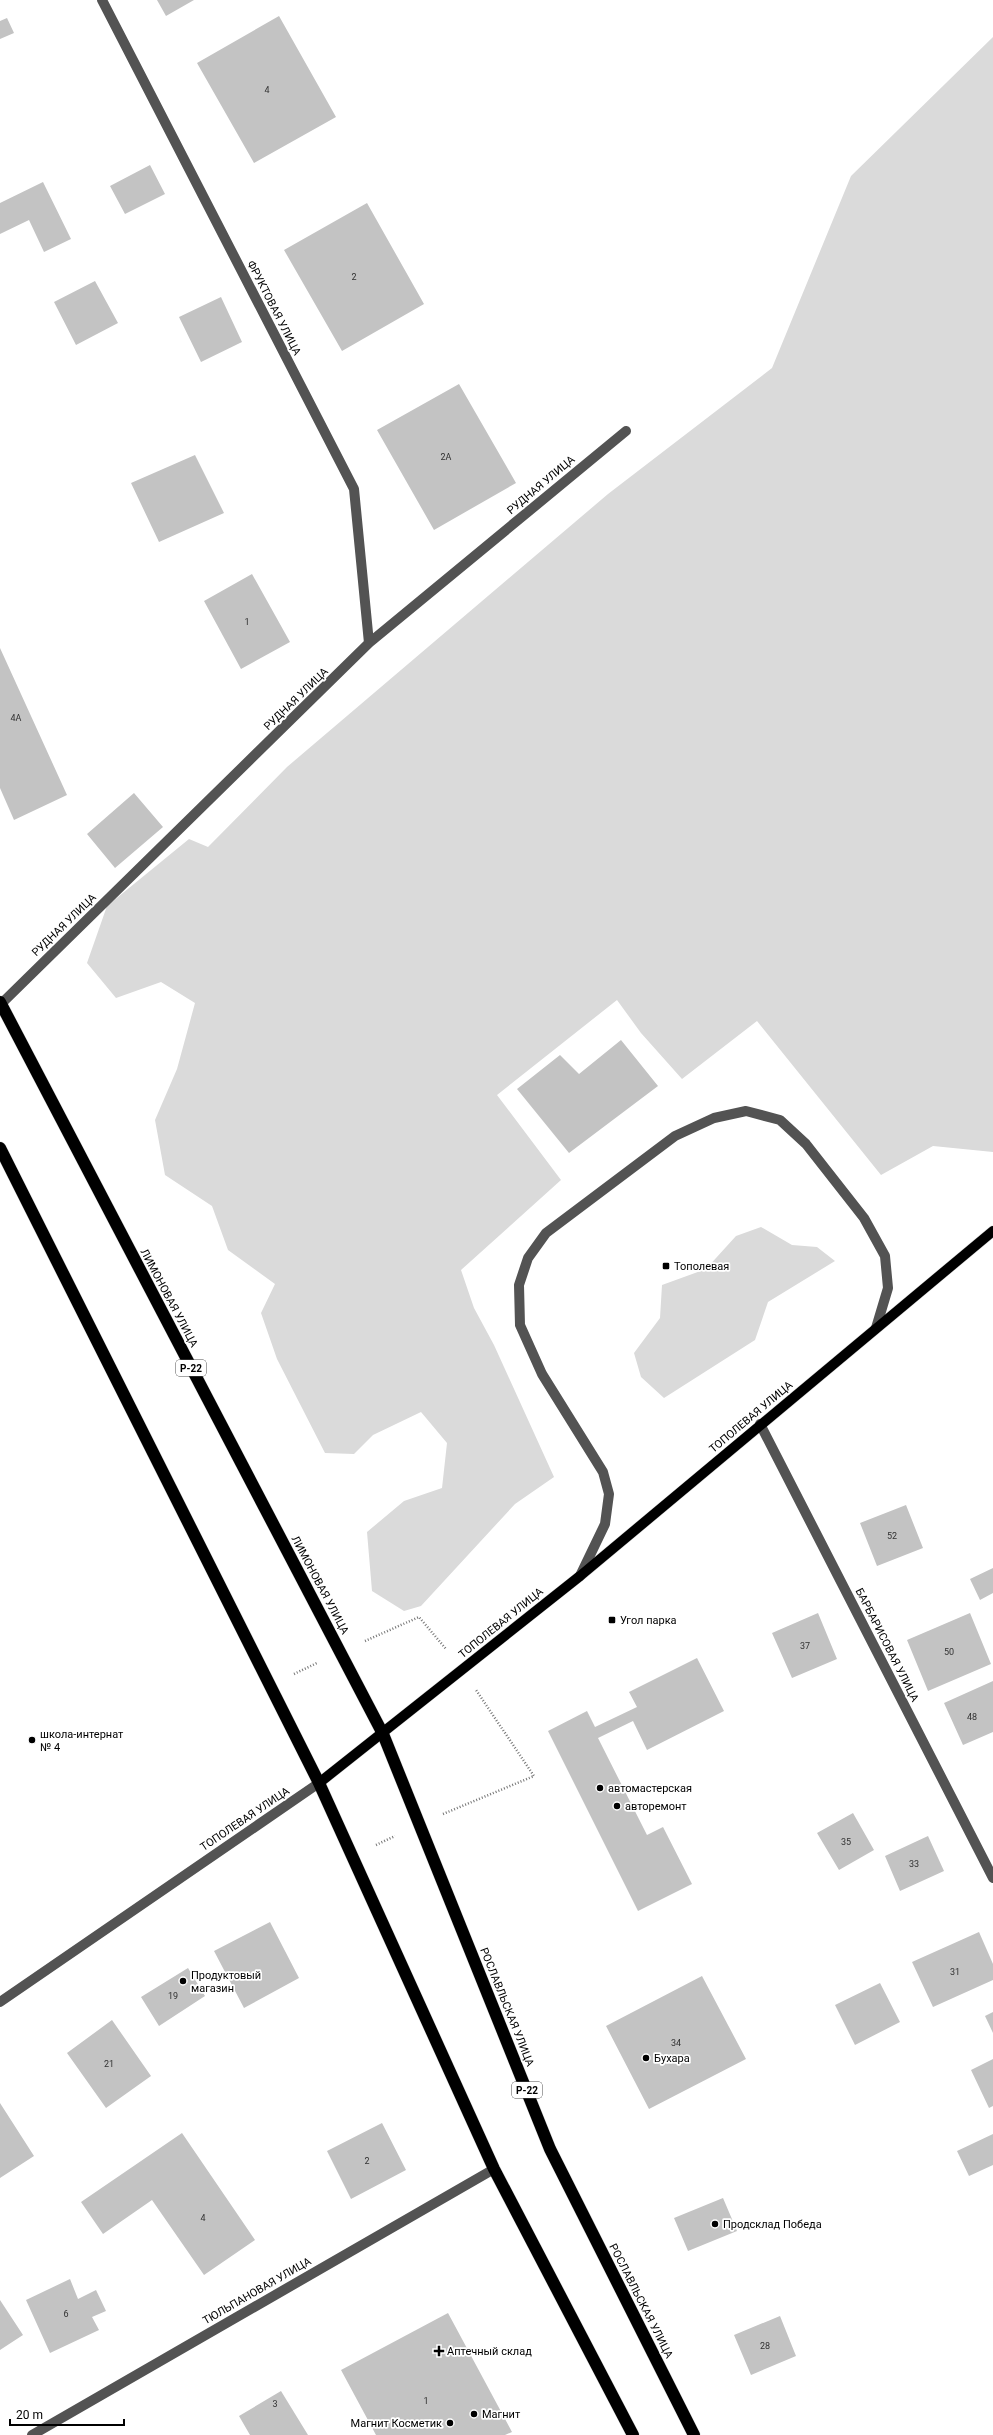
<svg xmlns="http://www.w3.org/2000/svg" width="993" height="2435" font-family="Roboto,sans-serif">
  <rect width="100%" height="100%" fill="#fff"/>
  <path fill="#dadada" d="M993,37v1115l-60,-6 -52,29 -124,-154 -75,58 -41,-46 -24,-33 -120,95 64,85 -100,90 13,38 20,37 60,132 -39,27 -94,102 -17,5 -32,-20 -5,-59 37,-31 38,-13 5,-45 -26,-31 -48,23 -19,19 -29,-1 -48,-94 -16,-46 14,-29 -47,-34 -16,-44 -47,-31 -10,-55 22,-51 18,-66 -34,-21 -45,16 -29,-35 20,-57 82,-67 19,8 79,-80 321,-273 164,-126 79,-192z
    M761,1227l31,18 25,2 18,14 -67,41 -13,38 -91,58 -23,-21 -7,-24 26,-35 2,-33 44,-16 30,-33z"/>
  <path fill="#c3c3c3" d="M157,0h37l-28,16z
    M279,16l57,101 -82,46 -57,-100z
    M7,18l7,15 -14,6v-18z
    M150,165l15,29 -40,20 -15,-28z
    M43,182l28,57 -27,13 -15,-32 -29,14v-31z
    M367,203l57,101 -82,47 -58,-101z
    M95,281l23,42 -42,22 -22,-43z
    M221,297l21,45 -41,20 -22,-45z
    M459,384l57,99 -82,47 -57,-100z
    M195,455l29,58 -65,29 -28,-59z
    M252,574l38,68 -49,27 -37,-68z
    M0,648l67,147 -53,25 -14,-32z
    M134,793l29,34 -48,41 -28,-34z
    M621,1040l37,46 -89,67 -52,-64 43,-34 19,19z
    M906,1505l17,43 -46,18 -17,-43z
    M993,1568v25l-13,7 -10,-21z
    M818,1613l19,46 -45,19 -20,-45z
    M970,1613l21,51 -63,27 -21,-51z
    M697,1658l27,53 -77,39 -14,-29 -35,17 49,97 16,-8 29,57 -54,27 -90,-180 39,-20 8,16 42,-20 -8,-15z
    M993,1681v51l-30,13 -19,-42z
    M853,1813l21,37 -35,20 -22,-37z
    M928,1836l16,35 -44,20 -15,-35z
    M270,1922l29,56 -55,30 -30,-57z
    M979,1932l14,32v16l-60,27 -21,-45z
    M188,1968l17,28 -46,30 -18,-29z
    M702,1976l44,83 -97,50 -43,-83z
    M880,1983l20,39 -45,23 -20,-40z
    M993,2012v21l-8,-17z
    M112,2020l39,56 -45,32 -39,-55z
    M993,2059v47l-4,2 -18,-38z
    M0,2103l34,53 -34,22z
    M382,2123l24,47 -55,29 -24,-48z
    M182,2133l73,107 -51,35 -52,-75 -49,34 -22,-32z
    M993,2134v31l-24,11 -12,-25z
    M723,2198l14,33 -49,20 -14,-33z
    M70,2279l8,20 18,-9 10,21 -14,6 7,13 -49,23 -24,-53z
    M0,2300l23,35 -23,15z
    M448,2313l64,119 -7,3h-129l-35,-65z
    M780,2316l16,40 -45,19 -17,-40z
    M281,2391l27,44h-58l-11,-19z"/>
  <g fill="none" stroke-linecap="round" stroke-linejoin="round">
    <g stroke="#dbdbdb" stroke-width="11">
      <path id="major" d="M319,1783l261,-207 413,-345"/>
    </g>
    <g stroke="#dbdbdb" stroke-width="13">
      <path id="highway" d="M0,1002l383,732 167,415 144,286
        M0,1148l319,635 175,386 139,266"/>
    </g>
    <path stroke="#757575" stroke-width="2.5" stroke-dasharray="1 2" stroke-linecap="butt" d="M365,1641l54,-24 27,32
      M294,1674l23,-11
      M443,1814l91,-38 -58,-86
      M376,1845l19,-9"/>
    <path stroke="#535353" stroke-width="10" d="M102,0l252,489 15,154
      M1,1004l368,-361 257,-212
      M760,1424l233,454
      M580,1576l25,-52 4,-30 -6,-22 -61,-98 -22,-49 -1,-40 9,-27 18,-25 129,-97 39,-18 32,-7 34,9 26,24 58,74 21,38 3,32 -12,40
      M0,2002l319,-219
      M32,2435l462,-266"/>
    <use href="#major" stroke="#000" stroke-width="10"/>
    <use href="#highway" stroke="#000" stroke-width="12"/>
  </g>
  <g fill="#000" stroke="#fff" stroke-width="1.5">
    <rect x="662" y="1262" width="8" height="8" rx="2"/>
    <rect x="608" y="1616" width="8" height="8" rx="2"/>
    <circle cx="32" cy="1740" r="4"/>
    <circle cx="600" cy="1788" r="4"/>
    <circle cx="617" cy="1806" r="4"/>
    <circle cx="183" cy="1981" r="4"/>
    <circle cx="646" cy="2058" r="4"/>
    <circle cx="715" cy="2224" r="4"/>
    <path d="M437 2345h4v4h4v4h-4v4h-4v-4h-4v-4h4z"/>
    <circle cx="474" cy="2414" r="4"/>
    <circle cx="450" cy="2423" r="4"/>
  </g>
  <g text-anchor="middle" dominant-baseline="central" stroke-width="3.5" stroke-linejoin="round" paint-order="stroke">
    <g font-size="9" fill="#313131">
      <text x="267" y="90">4</text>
      <text x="354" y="277">2</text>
      <text x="446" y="457">2А</text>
      <text x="247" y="622">1</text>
      <text x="16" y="718">4А</text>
      <text x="892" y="1536">52</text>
      <text x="805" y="1646">37</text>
      <text x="949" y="1652">50</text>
      <text x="972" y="1717">48</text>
      <text x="846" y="1842">35</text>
      <text x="914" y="1864">33</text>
      <text x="955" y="1972">31</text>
      <text x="173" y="1996">19</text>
      <text x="676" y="2043">34</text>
      <text x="109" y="2064">21</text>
      <text x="367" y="2161">2</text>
      <text x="203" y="2218">4</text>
      <text x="66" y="2314">6</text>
      <text x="765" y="2346">28</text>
      <text x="426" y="2401">1</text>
      <text x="275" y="2404">3</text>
    </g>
    <g fill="#fff" stroke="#4c4c4c" stroke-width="1">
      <rect x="176" y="1360" width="30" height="16" rx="3"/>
      <rect x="512" y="2082" width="30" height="16" rx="3"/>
    </g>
    <g font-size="10" font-weight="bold" fill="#000">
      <text x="191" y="1368">Р-22</text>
      <text x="527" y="2090">Р-22</text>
    </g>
    <g font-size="11" fill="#000" stroke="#fff">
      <text transform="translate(274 308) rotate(63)">ФРУКТОВАЯ УЛИЦА</text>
      <text transform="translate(541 485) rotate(-40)">РУДНАЯ УЛИЦА</text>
      <text transform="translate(296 699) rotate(-44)">РУДНАЯ УЛИЦА</text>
      <text transform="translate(64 925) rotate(-44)">РУДНАЯ УЛИЦА</text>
      <text transform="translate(169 1298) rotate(62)">ЛИМОНОВАЯ УЛИЦА</text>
      <text transform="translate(751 1417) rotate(-40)">ТОПОЛЕВАЯ УЛИЦА</text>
      <text transform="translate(320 1585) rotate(62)">ЛИМОНОВАЯ УЛИЦА</text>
      <text transform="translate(501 1623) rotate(-39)">ТОПОЛЕВАЯ УЛИЦА</text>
      <text transform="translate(887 1645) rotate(63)">БАРБАРИСОВАЯ УЛИЦА</text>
      <text transform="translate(245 1819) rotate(-34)">ТОПОЛЕВАЯ УЛИЦА</text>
      <text transform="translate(507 2007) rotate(68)">РОСЛАВЛЬСКАЯ УЛИЦА</text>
      <text transform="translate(257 2291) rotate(-30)">ТЮЛЬПАНОВАЯ УЛИЦА</text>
      <text transform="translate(641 2301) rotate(63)">РОСЛАВЛЬСКАЯ УЛИЦА</text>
    </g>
    <g font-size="11" fill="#000" stroke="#fff" text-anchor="start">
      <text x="674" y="1266">Тополевая</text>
      <text x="620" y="1620">Угол парка</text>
      <text x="40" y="1734">школа-интернат<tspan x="40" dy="13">№ 4</tspan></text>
      <text x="608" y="1788">автомастерская</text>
      <text x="625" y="1806">авторемонт</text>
      <text x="191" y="1975">Продуктовый<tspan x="191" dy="13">магазин</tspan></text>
      <text x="654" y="2058">Бухара</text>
      <text x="723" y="2224">Продсклад Победа</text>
      <text x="447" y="2351">Аптечный склад</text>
      <text x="482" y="2414">Магнит</text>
      <text x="442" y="2423" text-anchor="end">Магнит Косметик</text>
    </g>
  </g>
  <path d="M10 2419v6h114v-6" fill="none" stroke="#000000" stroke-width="2"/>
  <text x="16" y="2419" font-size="12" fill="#000000" stroke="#ffffff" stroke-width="3" paint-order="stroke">20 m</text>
</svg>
